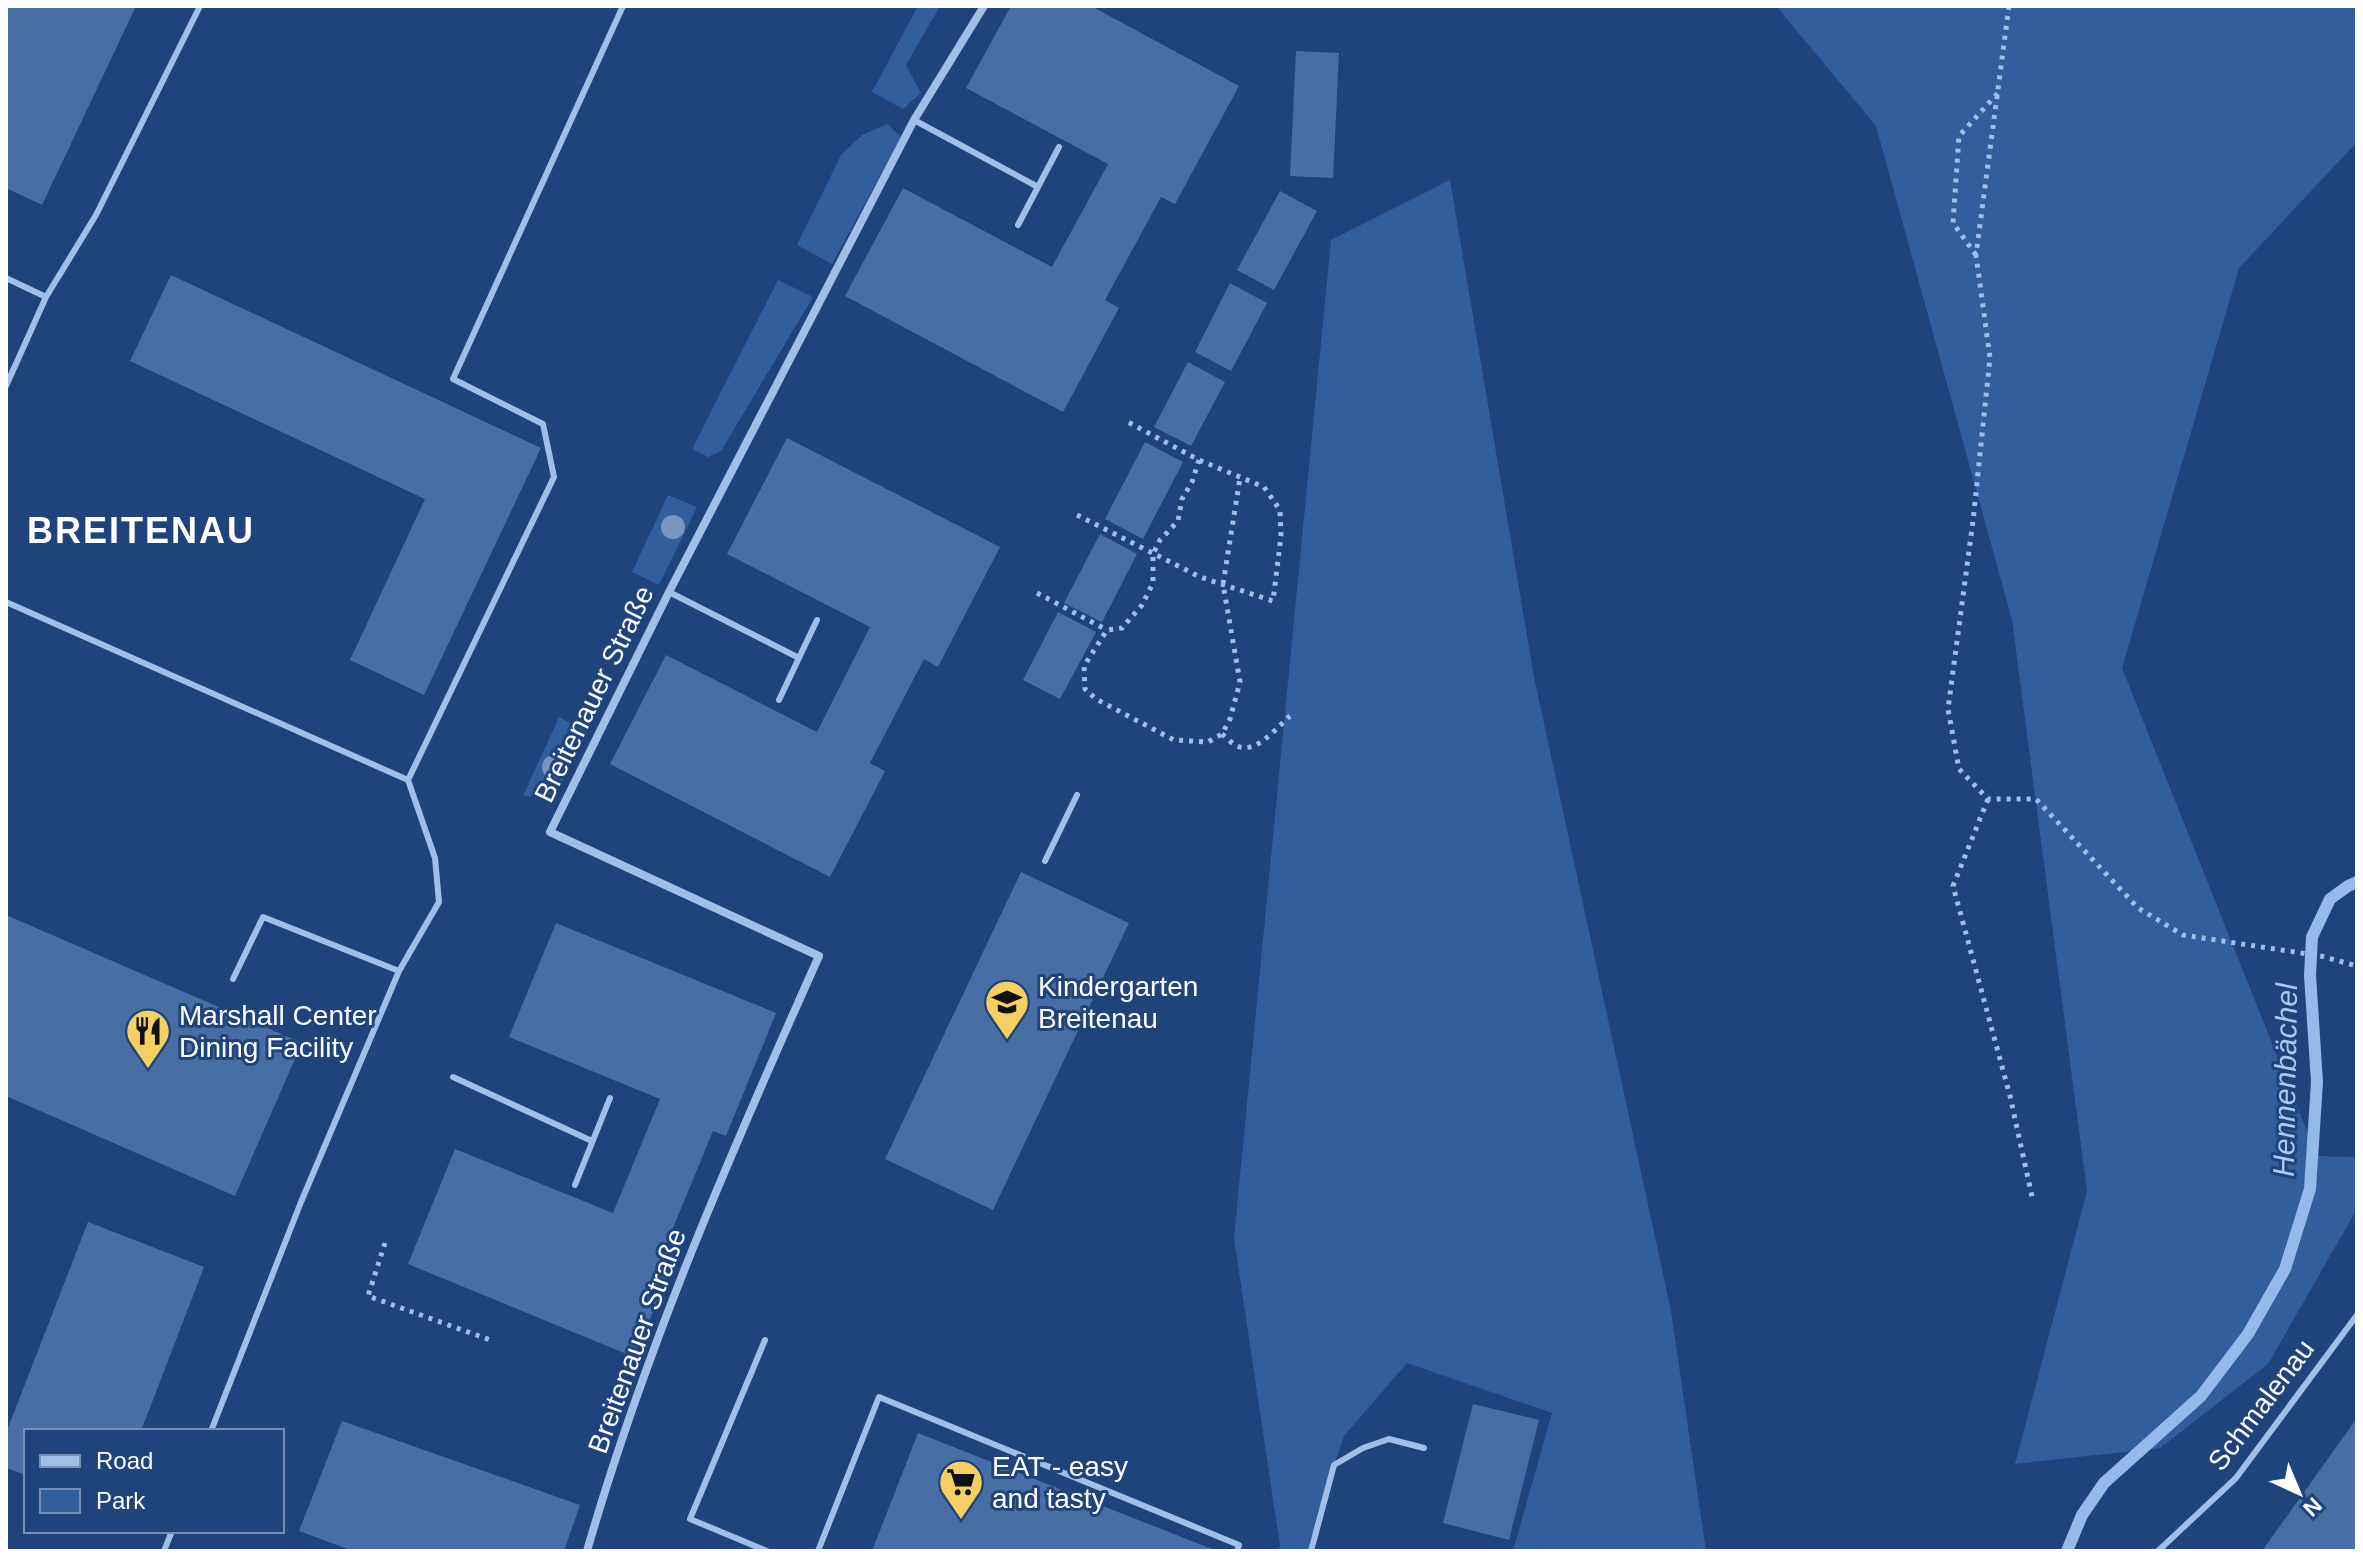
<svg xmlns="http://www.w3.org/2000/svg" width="2363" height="1557" font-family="Helvetica,sans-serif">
  <rect width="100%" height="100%" fill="#1f447c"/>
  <path fill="#325e9b" d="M918,6h22l-34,59 15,28 -18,16 -31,-17z
    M1776,6h581v136l-118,126 -117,400 195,488 40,1v52l-89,155 -108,84 -145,16 72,-273 -75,-571 -136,-494z
    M887,124l14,13 -69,127 -35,-19 44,-90 21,-20z
    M1450,180l84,497 137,634 35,240h-193l39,-138 -145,-50 -63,73 -10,29 -23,86h-33l2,-5 -46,-308 97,-998z
    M778,280l35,17 -92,154 -13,6 -16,-8z
    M668,495l29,12 -38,78 -27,-13z
    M559,717l27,14 -31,66 -32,-1z"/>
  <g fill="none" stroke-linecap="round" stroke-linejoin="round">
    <path stroke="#95b9e8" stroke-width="12" d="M2067,1551l15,-36 22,-32 97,-87 47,-62 37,-65 25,-80 7,-107 -7,-107 2,-38 18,-38 18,-13 9,-4"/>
  </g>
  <path fill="#476fa6" d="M6,6h130l-94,199 -36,-17z
    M1011,6h80l148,80 -64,118 -14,-7 -56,103 14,8 -56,104 -218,-116 58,-108 149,79 56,-103 -142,-76z
    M1296,51l43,2 -6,125 -43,-2z
    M1280,191l37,20 -43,79 -37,-20z
    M171,275l370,173 -117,247 -74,-35 75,-161 -295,-138z
    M1230,283l37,20 -36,68 -36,-19z
    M1188,362l37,20 -34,64 -37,-19z
    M787,438l213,109 -62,120 -14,-8 -54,104 15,8 -55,106 -220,-113 56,-109 151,77 53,-105 -143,-73z
    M1145,442l38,20 -40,77 -38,-20z
    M1100,534l37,20 -35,68 -38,-19z
    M1058,612l38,20 -36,67 -37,-19z
    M1021,872l108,51 -136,287 -108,-51z
    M6,915l296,128 -67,153 -229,-100z
    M556,923l220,90 -50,123 -13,-5 -47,114 13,5 -45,107 -226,-93 47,-115 158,64 47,-114 -151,-62z
    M88,1222l116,45 -63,164h-115v44l-20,-7v-35z
    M1473,1404l66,16 -30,120 -66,-17z
    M2357,1418v133h-95z
    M342,1421l238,84 -16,46h-211l-54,-20z
    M918,1433l299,118h-345z"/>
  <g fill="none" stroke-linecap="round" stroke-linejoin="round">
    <path stroke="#a1bee7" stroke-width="5" stroke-dasharray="4 6" stroke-linecap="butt" d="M2009,6l-33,249 14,103 -17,163 -25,188 11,60 29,30h48l102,109 45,27 138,21 36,10
      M1976,255l-23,-32 6,-87 39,-43
      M1199,460l-7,22 -10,17 -4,22 -18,19 -7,14v29l-11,22 -20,23 -15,2 -23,36 1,23 11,10 78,41 34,2 14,-8 8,-15 10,-37 -17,-98 17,-106
      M1077,515l123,62 73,24 8,-65 -1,-26 -16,-23 -65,-27 -73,-39
      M1037,593l70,37
      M1222,734c4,3 10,10 15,12 19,9 40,-19 53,-30
      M1988,799l-35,87 57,210 23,105
      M385,1243l-17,53 125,45"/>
    <path stroke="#a1bee7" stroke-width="6" d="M914,120l124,67
      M1018,225l41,-78
      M6,278l40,19
      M6,386l40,-89 50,-82 104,-209
      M669,592l130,66
      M6,602l402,178
      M779,700l38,-80
      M1045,861l32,-66
      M233,979l30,-62 136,54
      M453,1077l139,64
      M575,1185l35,-87
      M765,1340l-75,179 77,32
      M211,1431l90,-229 98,-231 40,-69 -4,-44 -27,-78 146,-303 -11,-53 -90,-45 170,-373
      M164,1551l8,-20
      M818,1551l61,-154 360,148 -2,6
      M1311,1551l23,-86 29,-17 26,-9 35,9
      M2158,1551l78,-73 121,-163"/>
    <path stroke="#a1bee7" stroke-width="8" d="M587,1551c59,-205 145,-401 232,-595l-269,-124 119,-240 245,-472 70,-114"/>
  </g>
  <g fill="#7a96bf">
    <circle cx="673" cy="527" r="12"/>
    <circle cx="554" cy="767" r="12"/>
  </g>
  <defs>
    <g id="school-pin" transform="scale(2.3)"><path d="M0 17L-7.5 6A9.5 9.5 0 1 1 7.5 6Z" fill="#f5cf61" stroke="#1f447c"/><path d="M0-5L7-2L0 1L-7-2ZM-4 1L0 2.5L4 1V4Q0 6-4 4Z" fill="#111"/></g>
    <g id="restaurant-pin" transform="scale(2.3)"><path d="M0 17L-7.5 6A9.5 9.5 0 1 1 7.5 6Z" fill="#f5cf61" stroke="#1f447c"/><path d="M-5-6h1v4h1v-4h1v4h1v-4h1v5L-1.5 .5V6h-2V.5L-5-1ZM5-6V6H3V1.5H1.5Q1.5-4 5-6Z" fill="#111"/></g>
    <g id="supermarket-pin" transform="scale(2.3)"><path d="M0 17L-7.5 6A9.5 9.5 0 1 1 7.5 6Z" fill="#f5cf61" stroke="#1f447c"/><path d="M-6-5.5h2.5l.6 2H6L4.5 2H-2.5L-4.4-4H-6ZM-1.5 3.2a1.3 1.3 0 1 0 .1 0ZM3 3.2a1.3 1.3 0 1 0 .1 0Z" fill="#111"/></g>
  </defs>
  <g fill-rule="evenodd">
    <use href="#school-pin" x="1007" y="1002"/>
    <use href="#restaurant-pin" x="148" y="1031"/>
    <use href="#supermarket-pin" x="961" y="1482"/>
  </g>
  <g text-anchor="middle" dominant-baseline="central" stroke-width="6" stroke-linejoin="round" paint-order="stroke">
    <g font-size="28" fill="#fff" stroke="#1f447c">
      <text transform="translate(594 694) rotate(-64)">Breitenauer Straße</text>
      <text transform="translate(637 1341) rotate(-70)">Breitenauer Straße</text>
      <text transform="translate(2261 1405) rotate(-53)">Schmalenau</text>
    </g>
    <g font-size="28" fill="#fff" stroke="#1f447c" text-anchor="start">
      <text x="1038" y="986">Kindergarten<tspan x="1038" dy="32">Breitenau</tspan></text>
      <text x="179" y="1015">Marshall Center<tspan x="179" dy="32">Dining Facility</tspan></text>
      <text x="992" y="1466">EAT - easy<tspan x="992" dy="32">and tasty</tspan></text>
    </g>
    <g font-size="30" font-style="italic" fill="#acc9ef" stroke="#1f447c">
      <text transform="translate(2285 1080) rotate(-89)">Hennenbächel</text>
    </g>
    <g font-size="36" font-weight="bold" letter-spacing="2" fill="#fff" stroke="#1f447c">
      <text x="141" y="530">BREITENAU</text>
    </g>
  </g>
  <rect width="2363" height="1557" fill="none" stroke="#ffffff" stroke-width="16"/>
  <rect x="24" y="1429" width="260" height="104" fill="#1f447c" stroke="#798fb0" stroke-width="2"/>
  <rect x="40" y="1455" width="40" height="12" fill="#a1bee7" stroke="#798fb0" stroke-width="2"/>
  <text x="96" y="1469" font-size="24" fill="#ffffff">Road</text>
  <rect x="40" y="1489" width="40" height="24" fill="#325e9b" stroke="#798fb0" stroke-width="2"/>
  <text x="96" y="1509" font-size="24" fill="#ffffff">Park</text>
  <g transform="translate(2299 1493) rotate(136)" stroke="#1f447c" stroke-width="6" paint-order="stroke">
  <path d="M0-6L14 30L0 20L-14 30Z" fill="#ffffff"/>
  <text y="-12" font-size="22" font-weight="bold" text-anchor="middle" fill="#ffffff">N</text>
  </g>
</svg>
